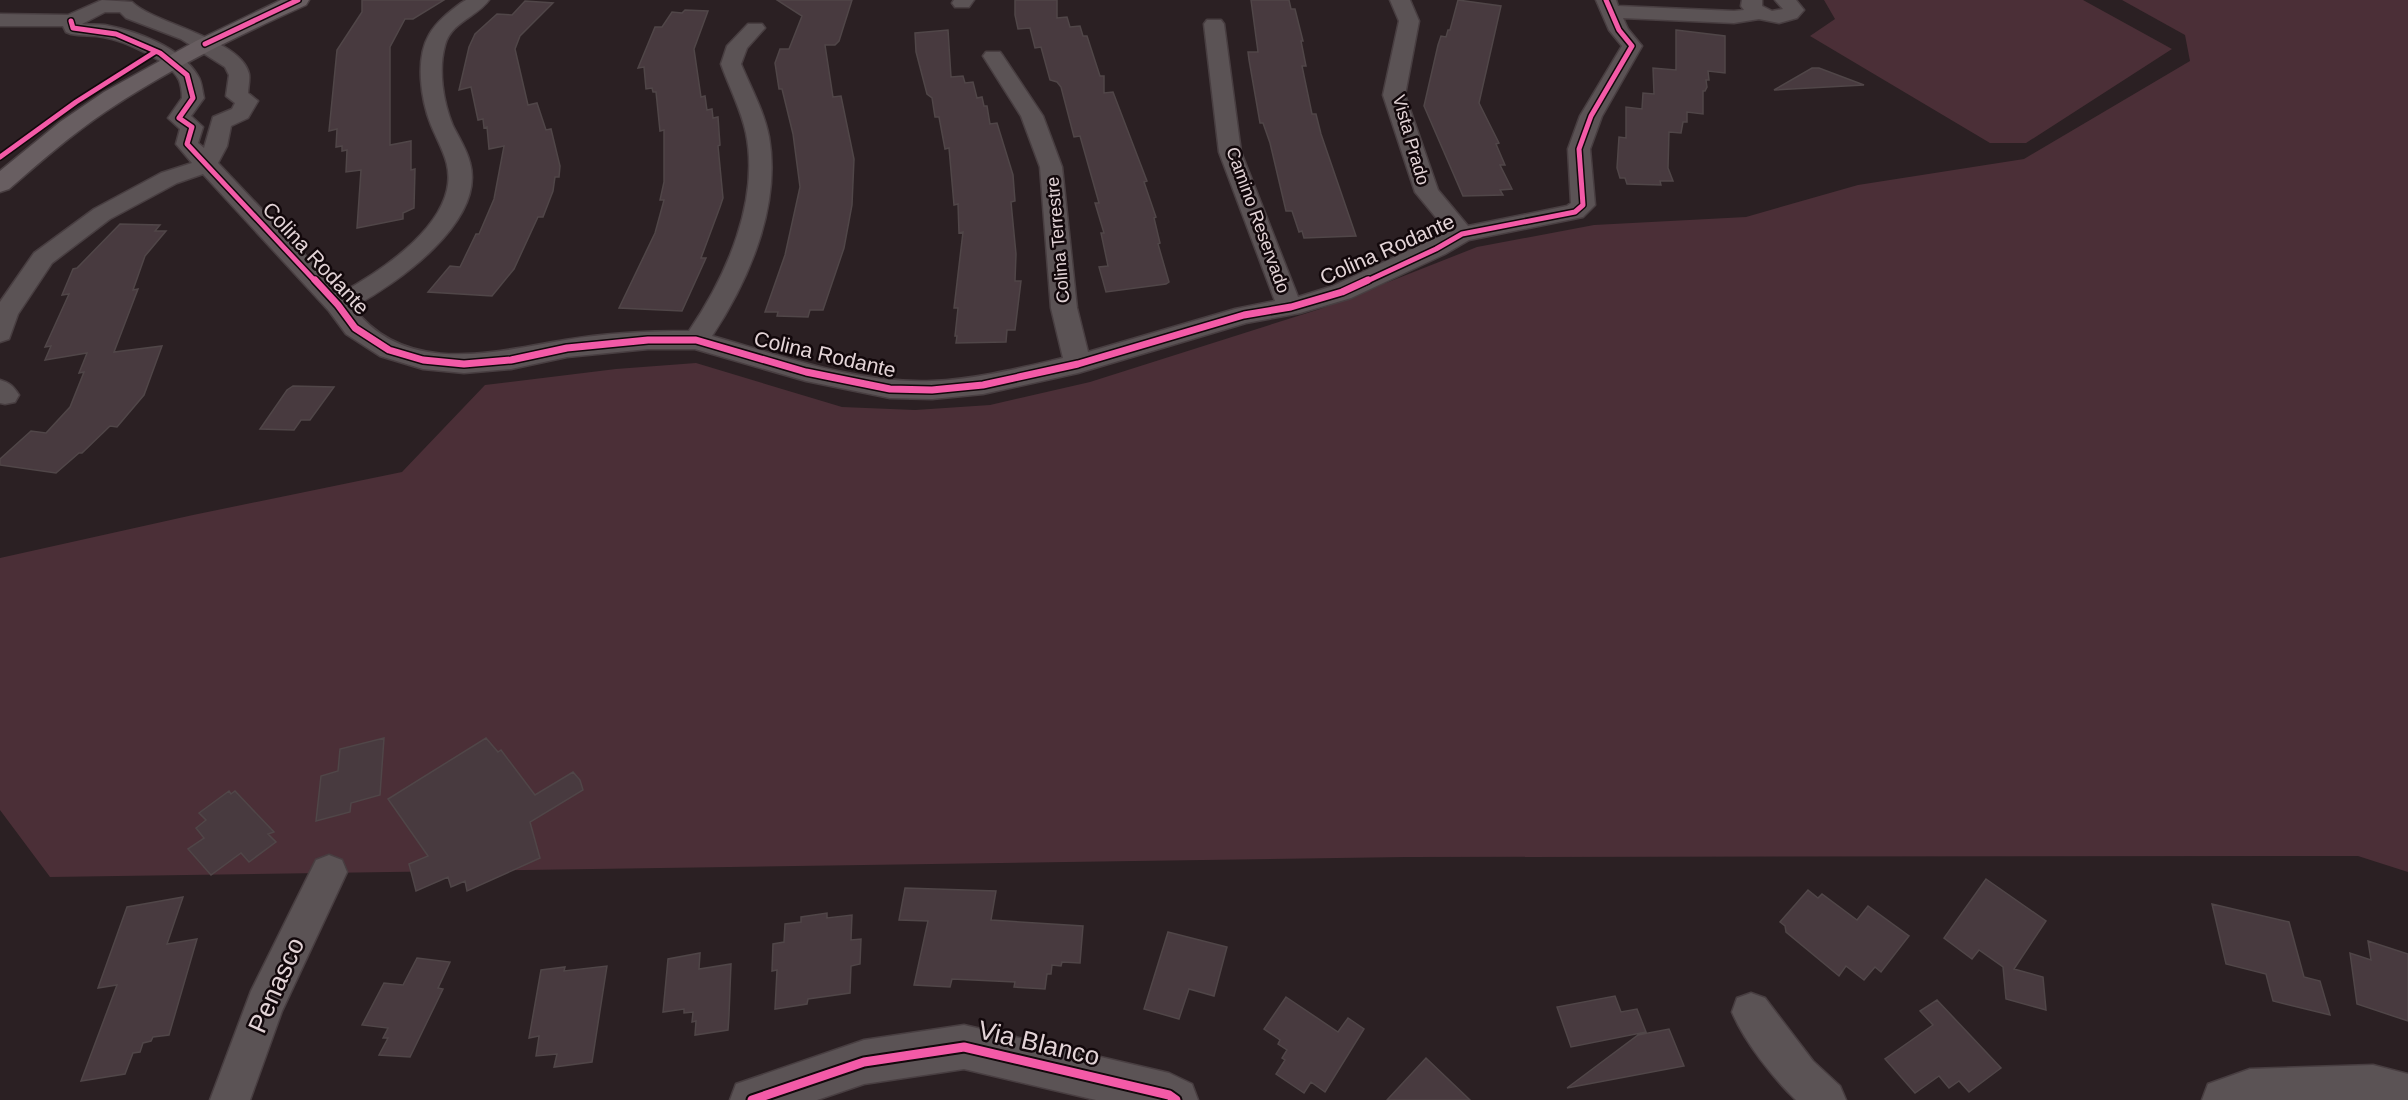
<svg xmlns="http://www.w3.org/2000/svg" width="2408" height="1100" font-family="Helvetica,sans-serif">
  <rect width="100%" height="100%" fill="#2b2023"/>
  <path fill="#4b2f37" d="M1824,0h259l89,49 -146,94h-36l-180,-107 25,-17z
    M2122,0h286v872l-50,-16 -952,1 -1356,20 -50,-67v-252l193,-43 209,-43 83,-87 131,-16 80,-6 146,44 73,3 75,-5 100,-23 230,-73 157,-62 117,-22 152,-8 112,-32 166,-26 166,-98 -5,-26z"/>
  <path fill="#483a3f" stroke="#504648" stroke-width="1.5" d="M362,0h82l-31,19h-8l-15,28v98l21,-4v29l4,-1 -1,39 -11,5v6l-46,9 4,-58 -15,2 1,-22 -5,1v-5l-6,1 1,-18 -8,2 8,-81 25,-38z
    M777,0h75l-13,41 -4,4h-10l8,52 8,-1 13,63 -2,46 -8,43 -21,62h-13l-2,7 -31,-1 1,-4h-13l20,-57 15,-68 -7,-53 -11,-45h-3l-4,-26 5,-14h9l13,-33z
    M1015,0h42v18l10,-1 3,10 10,-1 3,10h4l13,40h4v17l9,-1 34,89 -3,1 12,35 -2,1 6,25 -2,1 11,38 -3,2 -60,8 -7,-25 9,-1 -7,-33h3l-9,-30h4l-19,-67 -6,1 -13,-50 -4,-5 -7,-2 -9,-33 -6,1 -5,-20 -12,1 -3,-14z
    M1251,0h38l2,9h4l8,32h-2l5,25h-4l10,48h4l5,20 35,102 -52,2 -2,-7 -3,1 -7,-21h-6l-16,-68 -7,-20h-3l-11,-63 -1,-8h10z
    M1458,0l43,6 -22,97 20,40 -3,1 9,21h-5l12,24 -12,1 3,5 -40,1 -39,-90 14,-61 3,-9 5,1 2,-7h2z
    M525,1l28,2 -33,33 -5,13 13,56 9,-2 9,27 5,-1 9,37 -1,11h-4l-2,14 -10,26h-5l-24,52 -22,27 -64,-4 22,-26 10,1 16,-33h3l15,-35 10,-53 -15,3 -2,-22 -3,1 -1,-9 -5,1 -7,-33 -12,3 10,-43 6,-13 22,-20 15,1z
    M685,10l23,1 -14,38 7,48 4,-1 2,14 5,-1 1,9 5,-1 2,28 -2,1 5,52 -3,9 -19,51h5l-24,53 -63,-3 36,-75 9,-33h-4l4,-18v-52l-4,1 -4,-39h-3l-1,-4 -6,1 -2,-22 -6,1 17,-41h7l10,-15 10,1z
    M948,30l3,47 12,-1 2,7 8,-1 4,16 5,-1 2,9h3l3,18 7,-1 16,52 2,26 -4,1 5,52 -1,27h6l-6,49h-8l-1,12 -50,1 1,-7h-2l3,-28h-4l9,-76 -4,1 -1,-29 -4,1 -5,-57 -4,1 -6,-32h-4l-3,-19 -5,-4 -11,-42 -1,-19z
    M1676,30l49,6v37l-17,-2 1,9h-3l1,7 -2,4h-2v23l-16,-2v10h-4l-2,11 -12,-1 -1,36 5,13h-13l1,4 -34,-1 -2,-6h-5l-3,-10 2,-31 7,1v-31l16,2 1,-16 11,1 -1,-26 23,2z
    M1812,68h7l45,17 -90,5z
    M120,224l40,1 -5,6h11l-21,25 -12,34 5,-1 -24,63 48,-6 -18,49 -27,32 -7,-1 -28,27h-3l-23,20 -56,-8v-6l31,-28 15,2 24,-26 14,-35 -5,1 8,-20 -42,7 6,-14 -6,1 24,-53 -7,1 11,-26 4,-1z
    M293,386l41,1 -24,33h-9l-7,10 -34,-1 27,-39z
    M384,738l-4,57 -29,8 -1,9 -34,9 5,-45 17,-5 2,-22z
    M486,738l12,14 3,-2 34,45 38,-23 7,8 3,10 -53,32 10,36 -73,33 -2,-10 -14,6 -3,-10 -32,14 -7,-27 19,-8 -40,-57z
    M229,791l2,3 4,-3 39,41 -6,2 8,8 -27,20 -8,-9 -30,22 -23,-26 16,-11 -8,-10 10,-8 -7,-7z
    M1986,879l60,42 -32,48 29,8 3,33 -40,-11 -3,-32 -24,-17 -7,9 -28,-21z
    M905,888l91,3 -5,29 92,6 -3,37 -18,-1 -1,4 -9,-1 -1,9h-4l-2,15 -31,-2 1,-5 -63,-3 -2,8 -36,-2 14,-64 -29,-1z
    M1808,890l10,8 4,-4 35,26 11,-14 41,30 -28,36 -6,-5 -11,13 -18,-14 -7,10 -53,-44 -1,-6 -5,-4z
    M183,897l-16,47 30,-5 -28,96 -16,2 -2,4 -8,2 -3,9 -7,1 -8,21 -44,7 36,-96 -19,3 29,-81z
    M2212,904l77,18 15,55 16,4 10,34 -57,-14 -7,-27 -40,-10z
    M827,913v5l25,-3 -1,25 10,-1 -1,25 -9,2 -1,27 -42,6 -1,5 -32,5 2,-39 -5,1 1,-27 11,-2 1,-18 16,-2v-5z
    M1168,932l59,15 -13,49 -25,-7 -10,30 -35,-10z
    M2368,941l40,13v67l-51,-17 -7,-51 21,7z
    M700,953l-1,16 32,-5 -2,51 -1,15 -33,5 1,-14 -4,1 1,-10 -9,1v-4l-21,3 5,-53z
    M417,958l33,4 -12,26 5,1 -33,68 -31,-2 9,-17h-5l5,-10 -26,-3 22,-42 19,2z
    M607,966l-15,96 -38,5 3,-13 -21,2 3,-20 -10,2 12,-68 24,-3 -1,4z
    M1615,996l6,16 16,-3 9,23 -75,15 -14,-40z
    M1286,997l52,35 10,-14 16,11 -39,63 -14,-10 -7,11 -28,-19 9,-14 -3,-2 5,-8 -9,-6 2,-4 -16,-11z
    M1937,1000l64,68 -32,24 -10,-11 -10,7 -10,-12 -24,17 -30,-34 48,-34 -13,-14z
    M1669,1029l15,37 -117,22 71,-53z
    M1426,1058l44,42h-83z"/>
  <g fill="none" stroke-linecap="round" stroke-linejoin="round">
    <g stroke="#483e41" stroke-width="3">
      <path id="minor" d="M102,0l30,2c22,22 110,37 117,72 1,6 -1,14 -1,19l10,8 -10,17 -17,8 -4,20 -9,17 123,130c37,-20 96,-59 106,-103 6,-25 -7,-43 -16,-65 -10,-25 -16,-66 -2,-90 7,-13 20,-23 32,-32l5,-3h23c-12,17 -38,22 -44,45 -7,25 -2,57 8,81 6,12 14,24 17,37 16,59 -74,121 -117,144 52,70 141,45 212,33 41,-7 83,-9 124,-9 37,-54 71,-130 57,-198 -5,-24 -17,-46 -25,-69l6,-18 21,-22h14l3,4 -18,20 -6,16c10,24 23,47 28,73 12,69 -20,143 -57,199 71,20 146,48 220,45 45,-2 88,-13 131,-23l-12,-50 -11,-141 -19,-51 -38,-60 3,-4h14l3,4 40,60 19,51 15,141 11,44 147,-43 40,-8 -56,-149 -15,-128 3,-4h14l3,4 17,128 57,145 35,-11 115,-54 -33,-40 -32,-97 16,-74 -9,-21h20l9,21 -14,74 33,95 30,36 99,-20 4,-3 -3,-54 12,-33 42,-70 -13,-16 -13,-30h20l2,6 116,5 10,-1 -3,-4 1,-6h20v6l10,5 11,-2 -8,-9h21l8,10 -7,8 -18,5 -20,-4 -25,4 -111,-5 5,11 14,17 -40,70 -12,33 5,56 -12,12 -114,23 -24,14 -94,44 -51,15 -54,10 -168,50 -95,21 -51,5 -42,-1 -84,-17 -111,-32h-47l-81,8 -56,12 -47,4 -41,-4 -43,-13 -34,-22 -17,-23 -126,-137 -26,9 -67,36 -58,44 -34,51 -9,25 -9,3v-40l34,-49 60,-44 67,-36 31,-10 -16,-19 4,-15 -12,-11 14,-20c0,-6 -1,-13 -3,-18 -9,-19 -56,-40 -76,-43 -11,-2 -21,-1 -32,-3l-5,-2 -3,-6h-63v-12l68,1zM105,12h15l6,6 55,21 44,28 4,8 -3,21 9,7 -3,6 -19,8 -9,31 -6,-5 5,-16 -12,-11 13,-18c-2,-8 -2,-16 -6,-22 -17,-29 -62,-45 -93,-51 -7,-1 -15,0 -23,-1z
        M954,0h20l-5,7h-14l-3,-4z
        M0,380c10,3 13,6 19,15l-4,7 -10,2 -5,-1z
        M329,855l13,5 5,12 -65,139 -32,89h-40l41,-109 65,-131z
        M1751,993l14,5 48,63 27,25 6,14h-50c-23,-22 -52,-59 -64,-88l5,-14z"/>
    </g>
    <g stroke="#483e41" stroke-width="3">
      <path id="tertiary" d="M964,1025l205,48 23,11 6,16h-102l-132,-31 -100,15 -47,16h-87l6,-16 128,-44z
        M2373,1065l35,9v26h-206l6,-16 42,-15z"/>
    </g>
    <g stroke="#483e41" stroke-width="3">
      <path id="secondary" d="M281,0h28l-3,5c-69,31 -139,65 -201,107 -34,23 -65,50 -96,77l-9,3v-21l60,-49 44,-30 92,-51z"/>
    </g>
    <use href="#minor" fill="#5b5355" fill-rule="evenodd"/>
    <use href="#tertiary" fill="#5b5355" fill-rule="evenodd"/>
    <use href="#secondary" fill="#685e61" fill-rule="evenodd"/>
    <g stroke="#12080b" stroke-width="8">
      <path id="cycleway-far2" d="M71,21l2,7 43,6 44,19 27,22 6,23 -14,20 13,9 -5,17 129,138
        M205,44l93,-44
        M0,157l76,-55 79,-50
        M1365,282l71,-33 26,-15 113,-22 8,-7 -4,-56 12,-33 41,-70 -13,-16 -13,-30"/>
    </g>
    <g stroke="#12080b" stroke-width="10">
      <path id="cycleway-far1" d="M315,280l23,25 17,23 34,22 34,10 41,4 47,-4 56,-12 81,-8h48l110,32 84,17 42,1 51,-5 95,-21 166,-49 47,-8 51,-15 26,-12"/>
    </g>
    <g stroke="#12080b" stroke-width="13">
      <path id="cycleway" d="M752,1100l112,-38 100,-15 205,48 7,5"/>
    </g>
    <use href="#cycleway-far2" stroke="#f35aa7" stroke-width="5"/>
    <use href="#cycleway-far1" stroke="#f35aa7" stroke-width="7"/>
    <use href="#cycleway" stroke="#f35aa7" stroke-width="9"/>
  </g>
  <g text-anchor="middle" dominant-baseline="central" stroke-width="5" stroke-linejoin="round" paint-order="stroke">
    <g font-size="18" fill="#e3d4d7" stroke="#12080b">
      <text transform="translate(1411 140) rotate(74)">Vista Prado</text>
      <text transform="translate(1258 220) rotate(70)">Camino Reservado</text>
      <text transform="translate(1058 240) rotate(-95)">Colina Terrestre</text>
    </g>
    <g font-size="21" fill="#e3d4d7" stroke="#12080b">
      <text transform="translate(1387 249) rotate(-24)">Colina Rodante</text>
      <text transform="translate(316 258) rotate(47)">Colina Rodante</text>
      <text transform="translate(825 354) rotate(13)">Colina Rodante</text>
    </g>
    <g font-size="26" fill="#e3d4d7" stroke="#12080b">
      <text transform="translate(276 985) rotate(-66)">Penasco</text>
      <text transform="translate(1039 1043) rotate(13)">Via Blanco</text>
    </g>
  </g>
</svg>
